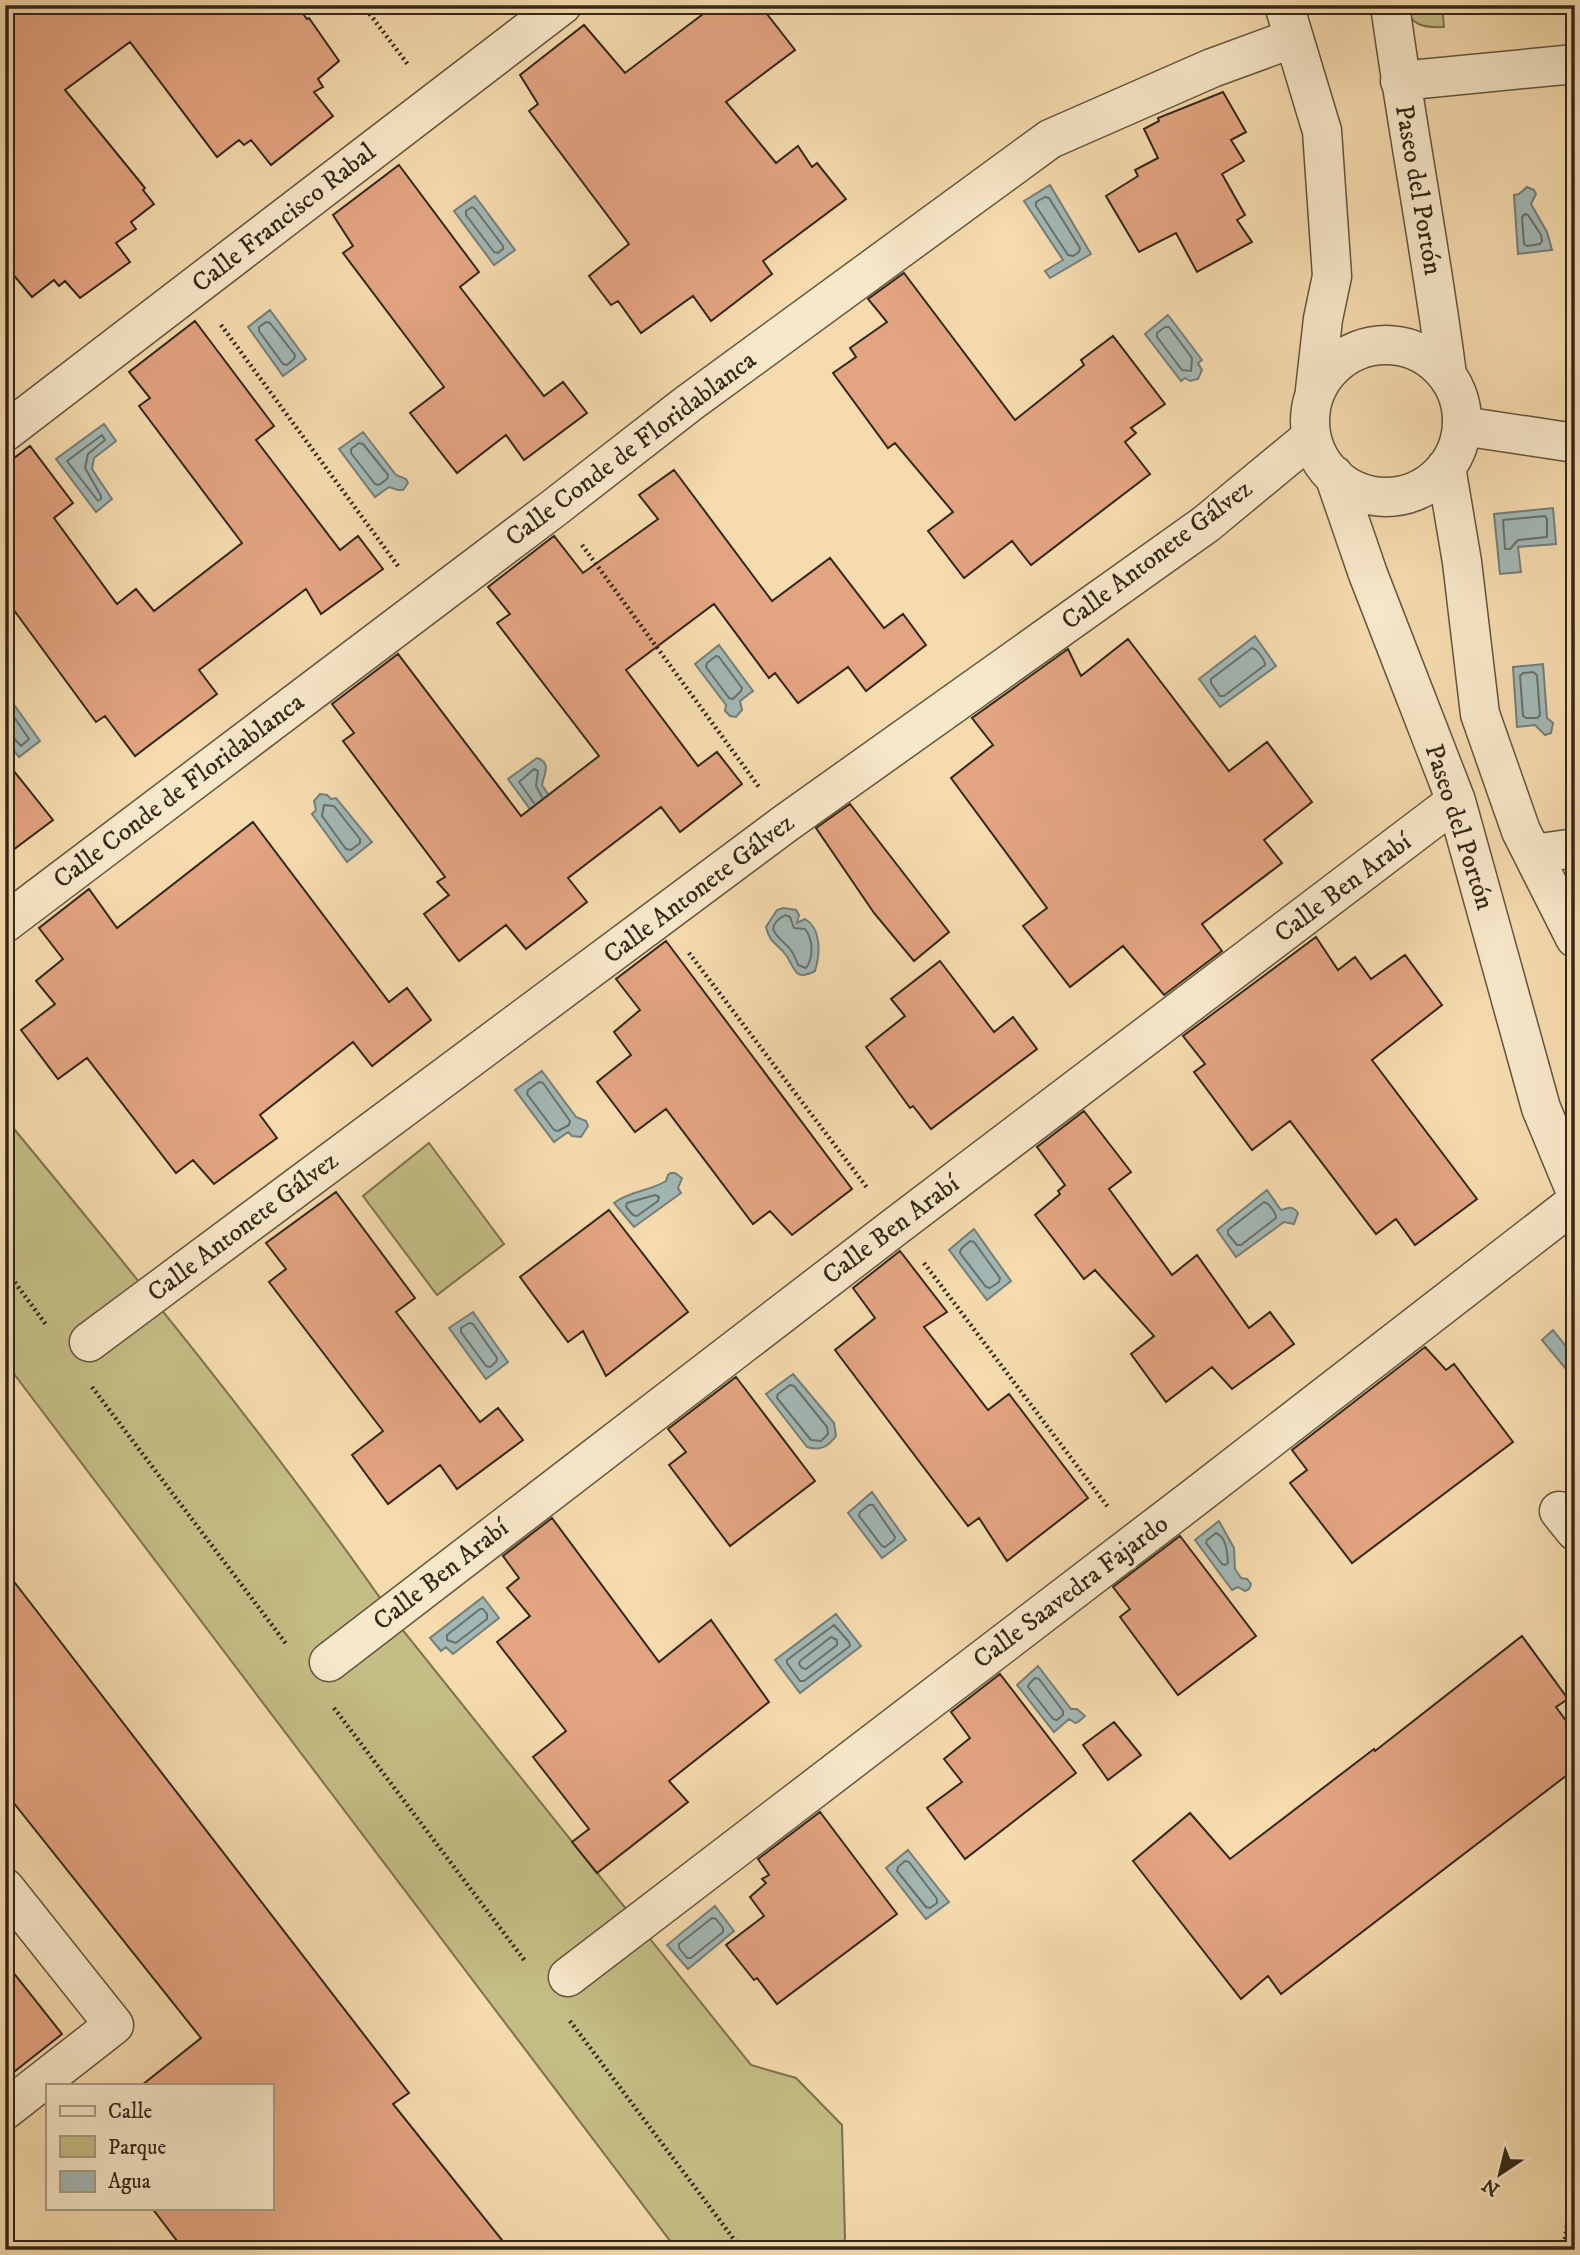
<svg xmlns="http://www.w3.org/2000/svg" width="1580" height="2255" font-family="'IM FELL DW Pica',serif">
  <rect width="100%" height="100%" fill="#f5dbae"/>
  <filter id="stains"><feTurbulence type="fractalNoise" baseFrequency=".00286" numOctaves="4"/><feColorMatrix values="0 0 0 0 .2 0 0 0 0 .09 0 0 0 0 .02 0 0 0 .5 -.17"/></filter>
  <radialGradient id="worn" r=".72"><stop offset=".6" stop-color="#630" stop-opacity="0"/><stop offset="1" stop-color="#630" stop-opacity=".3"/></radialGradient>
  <path fill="#c4bd85" stroke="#7c724e" stroke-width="2" d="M1404,5h38l2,22c-20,1 -33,-1 -40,-22z
    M5,1118c137,166 274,333 396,510l350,437 45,13 46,47 3,113 -3,12h-165l-672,-888z
    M429,1143l75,101 -67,51 -74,-99z"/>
  <path fill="#a2b8b6" stroke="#767e77" stroke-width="2" d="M1050,185l41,69 -41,24 -5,-7 18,-11 -39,-59z
    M1527,187l7,3 2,4 -5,10 16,28 5,18 -34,4 -4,-59 5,-1z
    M475,196l40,54 -21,15 -40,-54z
    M270,310l36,49 -23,17 -35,-49z
    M1168,315l34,45 -4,3 4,7 -4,9 -8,2 -5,-3 -4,3 -36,-47z
    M104,424l12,17 -22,17 -2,11 20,30 -16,13 -40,-53z
    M363,432l33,43 10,4 2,4 -5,7h-5l-9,-3 -14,10 -36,-48z
    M1553,508l3,36 -38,3 3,25 -21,2 -6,-60z
    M1255,636l21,30 -56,41 -21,-28z
    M719,645l34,46 -13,10 2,9 -6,7 -6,-1 -5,-5 1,-6 -31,-41z
    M1543,664l4,54 6,5 -2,10 -6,2 -10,-10 -18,2 -4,-60z
    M5,692l35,49 -21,16 -14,-18z
    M537,758c15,5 7,16 5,27l17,25 -18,14 -33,-45z
    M320,794l7,1 4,4 5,-1 36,44 -25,20 -35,-48 4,-4 -2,-9z
    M783,908l13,2 3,5 -2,8 8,-4c17,10 15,35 10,52 -21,11 -20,-3 -29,-16 -9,-12 -16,-11 -20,-28l11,-17z
    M542,1071l34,46 10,4 2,5 -7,11 -9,-1 -4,-4 -14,10 -39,-52z
    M671,1173h4l7,5 -4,10 3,5 -47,34 -20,-24c16,-12 36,-12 52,-22l2,-6z
    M1267,1190l14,20c8,-2 11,-5 17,3l-4,11 -10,-2 -48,35 -19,-27z
    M974,1229l37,52 -24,19 -38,-50z
    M473,1312l35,50 -22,17 -37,-51z
    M1553,1330l12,15 10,-8v43l-33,-40z
    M793,1374l41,49 2,13c-8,11 -16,15 -29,11l-41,-53z
    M872,1492l34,48 -24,18 -34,-45z
    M1219,1521l15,27 1,21 6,9 6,1 4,5 -2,5 -4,2 -7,-4 -6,3 -37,-50z
    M483,1597l16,21 -46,36 -7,-7 -5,4 -11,-13z
    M836,1614l25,32 -61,47 -25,-33z
    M1038,1666l33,43h6l8,7 -7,6 -3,1 -6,-4 -15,13 -37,-47z
    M908,1850l41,52 -23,17 -40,-51z
    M715,1906l19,25 -46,38 -21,-24z"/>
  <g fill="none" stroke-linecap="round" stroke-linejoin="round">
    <path stroke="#6a7067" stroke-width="2" d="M1045,197l4,1 31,50 -1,4 -6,4 -5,-1 -32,-49v-4z
      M472,207l3,2 28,37v3l-5,4 -4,-1 -28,-37v-4z
      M1525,214l3,1 13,20 1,6 -2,3 -13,2 -3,-2 -2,-27z
      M266,322l4,1 25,32 -1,4 -7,6 -4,-1 -24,-33v-4z
      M1165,327h4l23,31 -1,13 -9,-1 -25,-33v-4z
      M102,435l3,5 -17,14 -3,14 16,28v3l-3,2 -31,-40z
      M359,443l4,1 25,31 -1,4 -8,6 -4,-1 -24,-31v-4z
      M1545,516l2,3v18l-29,3 -8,9h-5l-2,-29z
      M1252,648c5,1 13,12 13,17l-41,31h-4l-9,-13v-4z
      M716,656l3,1 23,31 -1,3 -8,8 -4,-1 -23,-31 1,-4z
      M1533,672l4,3 3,40 -3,3h-11l-3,-2 -3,-40 3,-3z
      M5,704l24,35 -8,7 -9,-10 -7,-1
      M534,803l-15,-21 15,-13 4,2 -2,15 6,11
      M324,805l10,1 26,33v4l-9,7 -5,-1 -24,-33z
      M785,915l5,2 4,11 11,1c8,10 9,28 1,39l-8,-3c-2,-6 -4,-11 -8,-16 -10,-12 -29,-20 -5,-34z
      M539,1082l4,1 27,38 -1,4 -11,6 -4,-1 -27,-36 1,-4z
      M655,1195l4,2 -1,4 -21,15 -4,-1 -7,-8 1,-4z
      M1264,1202c5,1 12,11 12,16l-35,27h-4l-9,-11v-4z
      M970,1241l4,1 26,36 -1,4 -9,6 -4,-1 -26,-34 1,-4z
      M469,1323l4,1 24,34 -1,4 -6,5 -4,-1 -25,-34v-4z
      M790,1385l4,1 33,41 1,7 -7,7 -10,-1 -34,-42 1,-4z
      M869,1505h4l22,32 -1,3 -9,7 -3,-1 -23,-30 1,-4z
      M1216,1533c11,5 11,19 12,30l-3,2 -3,-1 -16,-21 1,-3z
      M480,1609h3l4,5v5l-31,24 -9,-3v-5z
      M834,1625l15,17 1,4 -46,35h-4l-13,-18v-3z
      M831,1637l6,3v5l-31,24 -4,-1 -3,-4 1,-3z
      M1035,1678l4,1 24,32v4l-6,5 -4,-1 -25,-32 1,-3z
      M905,1861l4,1 28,37v4l-7,5 -4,-1 -29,-36 1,-4z
      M712,1918l4,1 7,9v4l-32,26h-4l-8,-10v-4z"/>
  </g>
  <path fill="#e3a481" stroke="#332818" stroke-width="2" d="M26,5h270l11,14 2,-1 30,43 -21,18 5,8 -9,5 19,24 -62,49 -20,-25 -7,5 -5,-5 -22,17 -87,-115 -65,48 80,98 -2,2 11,14 -23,18 5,7 -20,14 14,19 -50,36 -15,-17 -6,5 -5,-6 -22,17 -27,-32v-245z
    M715,5h45l35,45 -69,52 50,61 22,-17 14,21 5,-4 29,36 -83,62 9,13 -61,47 -18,-25 -52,37 -23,-32 -7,4 -22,-29 40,-32 -100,-133 9,-7 -18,-29 64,-50 41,48z
    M1223,92l23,40 -15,8 13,21 -22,13 23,41 -8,5 15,22 -55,30 -21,-39 -37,19 -33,-56 32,-20 -3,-6 23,-12 -14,-29 15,-8 -1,-3z
    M399,165l80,107 -19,15 84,109 19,-14 24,31 -63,47 -18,-25 -49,38 -47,-60 34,-26 -101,-134 10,-7 -20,-31z
    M904,273l111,147 69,-55 -3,-5 32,-24 52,68 -34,24 5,5 -11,9 25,32 -119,91 -19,-24 -48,37 -36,-47 25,-19 -58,-69 -7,5 -55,-75 23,-16 -6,-9 37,-26 -19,-23z
    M195,321l79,105 -18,14 84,110 18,-14 25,33 -62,45 -15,-25 -107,81 18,24 -82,62 -30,-40 -9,6 -91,-124v-133l25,-19 43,57 -19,15 63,86 19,-15 18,22 88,-68 -103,-137 11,-8 -21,-26z
    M674,470l98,131 58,-43 54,70 19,-14 23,31 -60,46 -18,-24 -50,36 -23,-30 -6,5 -55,-74 -88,66 72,96 19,-14 25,32 -62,48 -19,-25 -93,71 19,24 -61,47 -20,-24 -47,36 -35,-47 25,-19 -12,-13 8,-5 -102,-136 11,-8 -22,-29 66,-50 123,162 78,-60 -102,-133 13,-9 -22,-27 66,-51 29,37 75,-54 -19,-24z
    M1128,639l101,132 38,-29 45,60 -48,38 18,23 -80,61 20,27 -58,44 -41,-49 -53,41 -47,-61 24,-18 -96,-130 42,-33 -21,-27 96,-69 13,27z
    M5,760l48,60 -48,36z
    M850,804l99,128 -35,29 -40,-48 -58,-85z
    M253,822l136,180 18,-14 24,32 -59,46 -19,-24 -93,73 17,23 -63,46 -21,-24 -17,13 -89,-115 -29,21 -37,-49 34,-26 -19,-23 27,-22 -24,-31 50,-39 28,39z
    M1316,937l22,33 17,-13 16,22 34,-24 37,50 -70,55 105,139 -62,46 -19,-26 -20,15 -86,-113 -38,29 -58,-78 11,-8 -22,-28z
    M666,941l186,248 -60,46 -22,-24 -17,13 -87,-115 -31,23 -38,-50 34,-27 -17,-23 26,-22 -24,-31z
    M940,961l54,71 19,-15 24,32 -106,80 -18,-23 -3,2 -44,-61 39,-31 -14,-17z
    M1084,1111l47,61 -22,17 63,86 25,-20 52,73 21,-16 24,32 -62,45 -20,-22 -46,35 -35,-48 23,-18 -59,-66 -11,9 -49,-64 25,-21 -2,-3 7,-6 -28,-38z
    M336,1192l79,106 -19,14 84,110 18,-14 25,32 -66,49 -17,-24 -52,39 -36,-49 31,-24 -114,-149 17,-13 -20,-26z
    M609,1210l79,102 -82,64 -23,-45 -15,11 -48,-65z
    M900,1251l47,61 -23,15 64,83 21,-16 79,104 -81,63 -28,-43 -11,8 -133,-176 40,-32 -22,-30z
    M1425,1347l21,23 8,-6 59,78 -161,121 -62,-80 17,-13 -15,-20z
    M736,1377l79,104 -85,65 -61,-81 17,-13 -18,-23z
    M552,1518l107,144 52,-42 58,82 -100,79 19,21 -91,71 -25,-31 17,-13 -56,-72 33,-26 -69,-89 33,-26 -23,-28 12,-10 -16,-22z
    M1180,1536l76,100 -78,59 -58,-78 10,-8 -17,-22z
    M5,1570l404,523 -16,11 117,146h-326l-32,-42h119v-123h-129l59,-47 -196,-246z
    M1522,1636l46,63 -12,8 19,26v36l-294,225 -13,-18 -27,23 -108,-138 57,-48 40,46 144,-110 1,2z
    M1000,1674l76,99 -111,86 -38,-51 35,-26 -18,-23 26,-21 -19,-26z
    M1114,1722l27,33 -33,25 -25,-35z
    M820,1812l77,102 -120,90 -20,-26 -3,2 -28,-35 38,-29 -14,-19 16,-14 -4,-4 7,-4 -11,-16z
    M5,1962l57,72 -57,45z"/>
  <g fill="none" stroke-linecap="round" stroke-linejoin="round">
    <g stroke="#64553e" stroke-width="41">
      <path id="street" d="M1284,5l38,126 10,145 -9,43 -8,71
        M1390,5c17,124 41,246 57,370
        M1400,81l175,-17
        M1310 421a76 76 0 1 1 152 0a76 76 0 1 1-152 0Z
        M1462,426l113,17
        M5,432l557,-427
        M1446,467l16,95 18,152 41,117 54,107
        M1334,475l34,99 88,227 85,307 31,75
        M1533,854l42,-6
        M5,923l549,-415 135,-105 361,-264 162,-71 82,-30
        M89,1342l697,-519 420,-299 104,-86
        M1559,1511l16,20
        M329,1662l567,-436 560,-425
        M5,1888l109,137 -109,85
        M568,1977l627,-480 377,-292"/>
    </g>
    <path stroke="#332818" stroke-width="4.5" stroke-dasharray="2 3.5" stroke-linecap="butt" d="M363,5l46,61
      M221,325l177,241
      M582,545l177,242
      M689,953l179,236
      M924,1263l184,244
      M5,1269l42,57
      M92,1387l195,258
      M334,1708l191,253
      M570,2021l172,229
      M1563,2250l5,-29 7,-5"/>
    <use href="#street" stroke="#f8e8ca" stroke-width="38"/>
  </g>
  <g text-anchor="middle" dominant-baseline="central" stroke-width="7" stroke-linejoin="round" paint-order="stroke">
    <g font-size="26" fill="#332818" stroke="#f8e8ca">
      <text transform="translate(1418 190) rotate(80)">Paseo del Portón</text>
      <text transform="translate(284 218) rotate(-38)">Calle Francisco Rabal</text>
      <text transform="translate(631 449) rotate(-37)">Calle Conde de Floridablanca</text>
      <text transform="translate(1157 555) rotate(-37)">Calle Antonete Gálvez</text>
      <text transform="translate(179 791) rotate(-37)">Calle Conde de Floridablanca</text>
      <text transform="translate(1459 827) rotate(72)">Paseo del Portón</text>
      <text transform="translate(1343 888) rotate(-37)">Calle Ben Arabí</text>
      <text transform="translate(699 889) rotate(-37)">Calle Antonete Gálvez</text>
      <text transform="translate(243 1227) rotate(-37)">Calle Antonete Gálvez</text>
      <text transform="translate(891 1230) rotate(-37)">Calle Ben Arabí</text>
      <text transform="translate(441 1575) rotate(-38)">Calle Ben Arabí</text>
      <text transform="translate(1071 1592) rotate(-37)">Calle Saavedra Fajardo</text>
    </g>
  </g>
  <rect width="1580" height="2255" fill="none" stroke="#f5dbae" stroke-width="28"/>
  <rect x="7" y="7" width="1566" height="2241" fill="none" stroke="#332818" stroke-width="3.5"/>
  <rect x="14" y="14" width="1552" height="2227" fill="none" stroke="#332818" stroke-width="2"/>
  <rect x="46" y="2084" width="228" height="126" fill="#f8e8ca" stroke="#a99b83" stroke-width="2"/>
  <rect x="60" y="2106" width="35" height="10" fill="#f8e8ca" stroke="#a99b83" stroke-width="2"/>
  <text x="108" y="2118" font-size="21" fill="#332818">Calle</text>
  <rect x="60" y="2136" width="35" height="21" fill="#c4bd85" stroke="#a99b83" stroke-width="2"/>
  <text x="108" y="2154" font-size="21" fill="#332818">Parque</text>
  <rect x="60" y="2171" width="35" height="21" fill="#a2b8b6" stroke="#a99b83" stroke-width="2"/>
  <text x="108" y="2188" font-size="21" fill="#332818">Agua</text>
  <g transform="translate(1500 2174) rotate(215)" stroke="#f8e8ca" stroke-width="5" paint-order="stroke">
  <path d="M0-5L12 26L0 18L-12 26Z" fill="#332818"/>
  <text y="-10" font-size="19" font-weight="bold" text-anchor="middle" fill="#332818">N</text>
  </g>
  <rect width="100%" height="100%" filter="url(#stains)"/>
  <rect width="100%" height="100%" fill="url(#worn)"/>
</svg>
